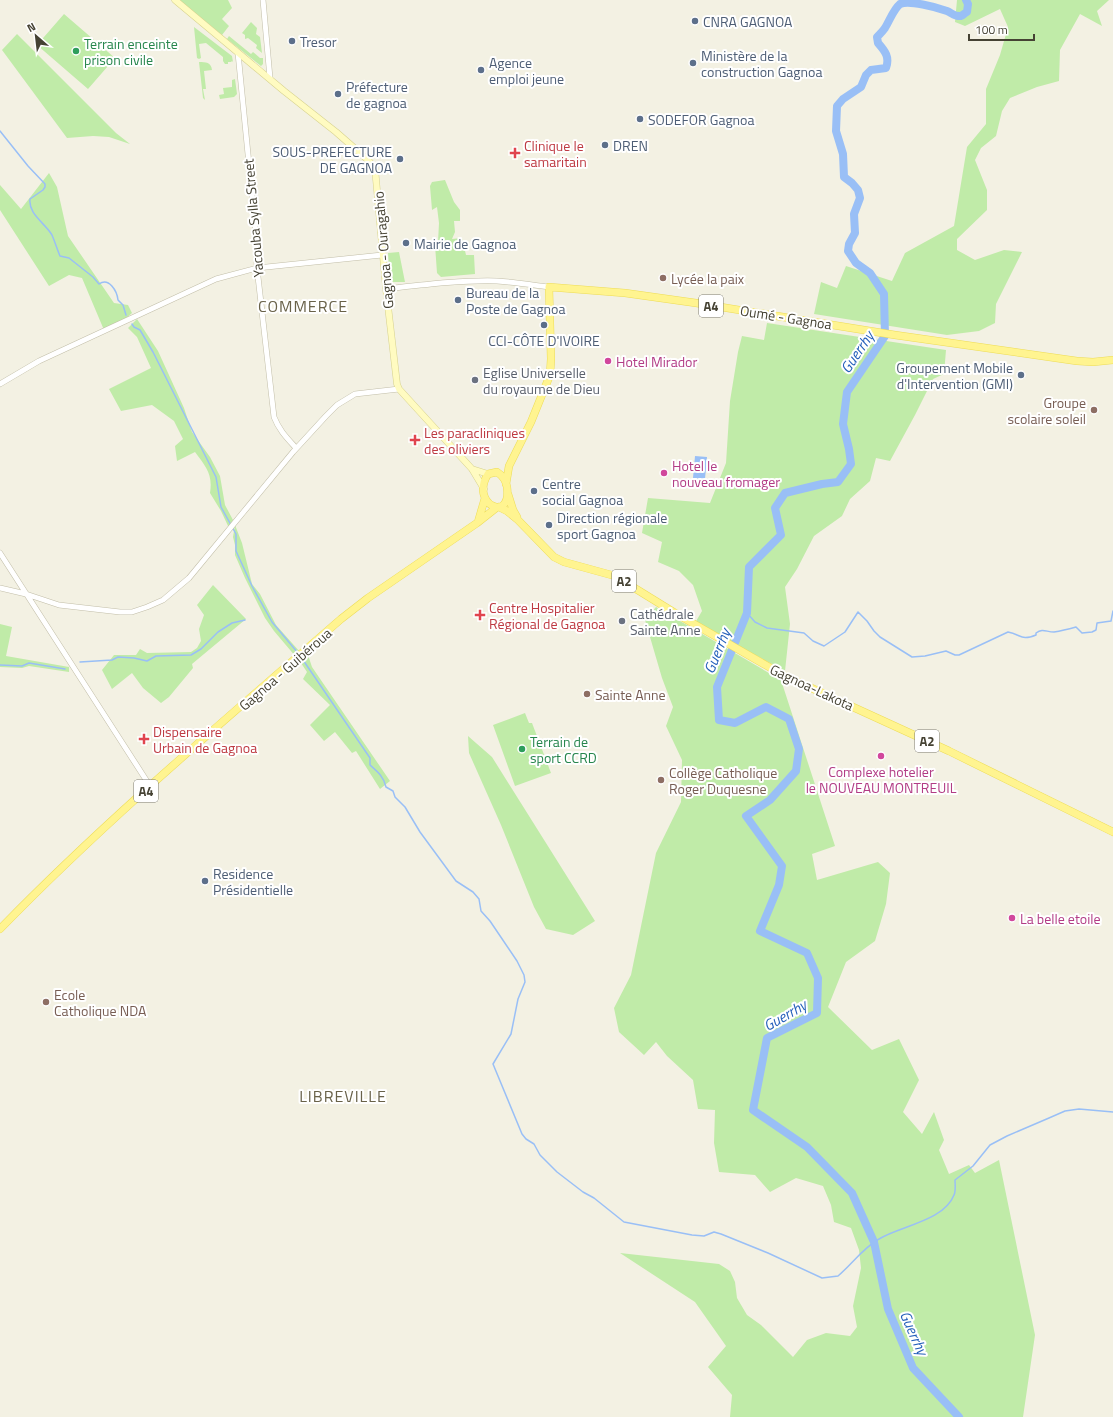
<svg xmlns="http://www.w3.org/2000/svg" width="1113" height="1417" font-family="'Titillium Web',sans-serif">
  <rect width="100%" height="100%" fill="#f3f1e3"/>
  <path fill="#c0eba8" d="M179,0h49l4,8 -10,11 7,7 -7,9z
    M957,0h152l-12,11 5,15 -22,-12 -20,36 -1,31 -22,6 -27,11 -8,13 -6,25 -15,12 -6,12 12,30v20l-30,29v11l18,10 29,-10 18,2 -26,52 -1,19 -16,8 -32,4 -133,-21 7,-32 16,6 9,-22 46,15 13,-28 49,-27 13,-79 19,-23v-35l14,-34 8,-28 -8,-18 -35,17 -10,-4z
    M64,14l51,44 -27,31 -51,-44z
    M251,22l6,6 -1,6 4,3 2,16 -6,-5 1,-3 -9,-7 -3,1v-4l-3,-2z
    M194,27l38,29 1,6 -1,-1 -1,1h-3v2h-3l-2,-3v-4l-17,-14 -7,1 2,14 -2,1 -2,-1z
    M17,34l99,99 14,11 -21,-7 -16,-1 -26,2 -65,-88z
    M229,36l22,18 2,-2 7,6h3v6l-2,2 -34,-27z
    M199,62c7,0 12,0 13,8l-8,1 2,18h-3l2,11 -2,-2z
    M235,79l2,15 -3,3 -14,2 -1,-4 5,-1 -1,-6 9,-1v-7z
    M49,173l8,14 11,49 46,67 14,2 4,8 -8,7 -20,10 -22,-52 -13,-3 -20,11 -49,-76v-25l21,24z
    M445,180l9,22 6,8v11h-6l1,11 -3,7 10,-1 4,17h8l1,19 -34,3 -4,-4 -2,-28 3,-3 1,-19 -2,-16 -5,3 -2,-24 2,-4z
    M399,252l6,30h-12l-3,-2 -2,-27z
    M137,319l21,32 26,57 8,24 18,25 10,19 5,29 8,15 -4,8 -8,-17 -11,-18c3,-19 -4,-26 -15,-41l-18,9 -2,-15 8,-7 -9,-18 -22,-16 -31,6 -12,-22 42,-21 -14,-31 -9,-9z
    M767,323l179,27 -2,24 -11,5 -18,36 -25,46 -14,-3 -6,23 -20,18 -8,17 -28,20 -17,33 -12,18 5,37 -5,47 -90,-48 7,-12 -9,-26 -14,-14 -21,-9 4,-20 -20,-9 6,-35 62,5 16,-40 4,-62 8,-49 4,-16 22,4z
    M235,525l7,18 10,41 8,10 16,31 24,27 -4,5 -22,-26 -9,-13 -20,-40 -10,-23v-10l-2,-8z
    M213,585l33,34 -54,45 1,4 -24,29 -8,6 -18,-15 -11,-15 -20,16 -10,-19 12,-15h22l4,-6 7,4 44,-1 6,-4 4,-7 -2,-12 5,-14 -7,-10z
    M656,607l125,73 54,166 -23,8 5,26 61,-18 12,11 -4,31 -11,37 -29,21 -18,45 44,43 27,-11 20,41 -16,32 19,22 12,-22 10,28 -5,10 10,24 20,-9 6,8 24,-13 36,175 -12,82h-293l2,-22 -24,-28 18,-21 -31,-44 -75,-49 99,11 11,7 5,11 2,16 10,17 14,10 32,32 14,-17 19,-7 24,3 7,-9 -4,-21 8,-38 -2,-18 -8,-22 -17,-6 -3,-17 -8,-19 -27,-8 -26,14 -15,-17 -36,-3 -5,-29 1,-33 -17,-1 -5,-29 -26,-24 -11,-14 -12,13 -25,-23 -5,-24 17,-33 25,-122 25,-51 1,-42 -16,-34 7,-19 -11,-29 -17,-58z
    M0,624l12,3 -6,29 63,11v5l-40,-6 -7,2 -22,-1z
    M307,652l5,15 78,114 -10,8 -24,-38 -4,2 -17,-21 -11,9 -14,-16 20,-20 -27,-26 4,-7 -8,-12z
    M525,713l4,10h3l19,50 -36,13 -22,-61z
    M468,736l24,21 103,164 -22,14 -27,-6 -12,-22 -33,-82 -32,-72z"/>
  <path fill="#99bff6" d="M695,456l12,1 -2,22 -12,-1z"/>
  <g fill="none" stroke-linecap="round" stroke-linejoin="round">
    <path stroke="#99bff6" stroke-width="1.5" d="M0,131l28,35 17,18v3l-2,3 -13,9c-2,15 15,24 22,36 3,7 5,14 8,21l9,2 24,19 6,7c10,-7 18,7 19,16l5,5 3,10
      M132,324l2,3 6,3 13,22 63,125 5,30 15,27v17l16,35 20,36 26,31
      M747,613l8,9 12,6 37,5 9,8 11,5 21,-14 13,-20 9,9 7,10 6,6 32,20 13,-1 21,-5 9,4h4l49,-23c14,3 13,9 28,3v-2c7,-5 10,-1 18,-1 7,-1 15,-3 22,-5l6,6 10,-1 4,-2 1,-7 14,-2 2,-10
      M301,657l69,101v7c8,7 14,12 16,22l7,4 2,6 10,10 15,25 36,49 17,11 6,7 2,12 9,10 27,40 7,14 1,7 -7,17 -7,35 -18,30 29,70 4,5 8,5 6,11 17,17 26,20 11,6 30,24 68,13 12,1 10,-4 7,2 47,19 54,25 16,-2c14,-12 25,-28 41,-37 21,-13 65,-18 75,-44 2,-4 1,-11 1,-15l18,-14 17,-21 17,-9 42,-18 16,-7 14,-2 34,3
      M80,662l32,-2 6,-3 16,1 13,3 9,-5 35,-1 10,-6 17,-17 14,-9 13,-3
      M0,665l22,1 7,-3 36,6"/>
    <path stroke="#99bff6" stroke-width="8" d="M959,1417l-46,-49 -25,-59 -14,-67 -22,-49 -45,-46 -54,-37 14,-72 50,-25 1,-35 -11,-25 -47,-22 19,-46 3,-19 -36,-50 24,-16 26,-29 3,-22 -10,-30 -23,-12 -31,16 -16,-3 -2,-33 30,-74 2,-46 32,-32 -6,-27 10,-15 37,-9 16,-2 13,-18 -2,-15 -6,-25 4,-32 38,-56 -1,-42 -14,-21 -14,-10 -8,-12 1,-7 6,-11 -1,-19 6,-16 -2,-8 -6,-7 -8,-6 -1,-23 -7,-23 1,-25 6,-7 18,-12 5,-12 5,-5 15,-2c4,-11 -1,-17 -8,-25l-1,-6c3,-3 6,-6 8,-9 5,-8 8,-18 15,-24 9,-4 36,3 47,7 5,2 8,6 14,5 2,-1 4,-3 6,-4l1,-8 -2,-4"/>
    <g stroke="#c2bea8" stroke-width="6">
      <path id="tertiary" d="M263,0l7,78
        M238,53l17,172 2,43 17,149c5,13 13,21 22,31
        M386,289c36,-4 74,-9 111,-8 17,1 35,4 52,6
        M0,384l39,-23 177,-82 41,-11 125,-13
        M0,553l150,233
        M0,588l26,6 33,11 61,7h12l15,-5 16,-7 26,-22 104,-126 33,-36 11,-11 18,-11 44,-5"/>
    </g>
    <g stroke="#d7d28e" stroke-width="7">
      <path id="secondary" d="M175,0l109,91 52,41 32,28 7,8 11,121 11,95 2,5 73,80 12,20
        M472,469l16,5"/>
    </g>
    <g stroke="#eddc57" stroke-width="8">
      <path id="primary" d="M497,472c6,4 9,8 10,15 5,37 -38,17 -19,-13z
        M506,484l3,-18 22,-44 19,-47 1,-16 -2,-72 76,6 71,10 199,32 182,26 16,1 20,-2
        M508,494l5,16 4,7
        M499,507l8,4 11,9 36,37 10,5 51,14 60,37 108,62 166,76 164,81
        M478,522l7,-24
        M0,929c107,-110 225,-209 341,-310l27,-21 109,-75 19,-15"/>
    </g>
    <use href="#tertiary" stroke="#fff" stroke-width="5"/>
    <use href="#secondary" stroke="#fffbc1" stroke-width="6"/>
    <use href="#primary" stroke="#fff490" stroke-width="7"/>
  </g>
  <g fill="#5c6f8a" stroke="#fff" stroke-width="1.5">
    <circle cx="695" cy="21" r="4"/>
    <circle cx="292" cy="41" r="4"/>
    <circle cx="693" cy="63" r="4"/>
    <circle cx="481" cy="70" r="4"/>
    <circle cx="338" cy="94" r="4"/>
    <circle cx="640" cy="119" r="4"/>
    <circle cx="605" cy="145" r="4"/>
    <circle cx="400" cy="159" r="4"/>
    <circle cx="406" cy="243" r="4"/>
    <circle cx="458" cy="300" r="4"/>
    <circle cx="544" cy="325" r="4"/>
    <circle cx="1021" cy="375" r="4"/>
    <circle cx="534" cy="491" r="4"/>
    <circle cx="549" cy="525" r="4"/>
    <circle cx="205" cy="881" r="4"/>
  </g>
  <g fill="#2e9e5b" stroke="#fff" stroke-width="1.5">
    <circle cx="76" cy="51" r="4"/>
    <circle cx="522" cy="749" r="4"/>
  </g>
  <g fill="#e0444e" stroke="#fff" stroke-width="1.5">
    <path d="M513 147h4v4h4v4h-4v4h-4v-4h-4v-4h4z"/>
    <path d="M413 434h4v4h4v4h-4v4h-4v-4h-4v-4h4z"/>
    <path d="M478 609h4v4h4v4h-4v4h-4v-4h-4v-4h4z"/>
    <path d="M142 733h4v4h4v4h-4v4h-4v-4h-4v-4h4z"/>
  </g>
  <g fill="#8d6e63" stroke="#fff" stroke-width="1.5">
    <circle cx="663" cy="278" r="4"/>
    <circle cx="1094" cy="410" r="4"/>
    <circle cx="587" cy="694" r="4"/>
    <circle cx="661" cy="780" r="4"/>
    <circle cx="46" cy="1002" r="4"/>
  </g>
  <g fill="#d1479c" stroke="#fff" stroke-width="1.5">
    <circle cx="608" cy="361" r="4"/>
    <circle cx="664" cy="473" r="4"/>
    <circle cx="881" cy="756" r="4"/>
    <circle cx="1012" cy="918" r="4"/>
  </g>
  <g fill="#6b7280" stroke="#fff" stroke-width="1.5">
    <circle cx="475" cy="380" r="4"/>
    <circle cx="622" cy="621" r="4"/>
  </g>
  <g text-anchor="middle" dominant-baseline="central" stroke-width="4" stroke-linejoin="round" paint-order="stroke">
    <g fill="#fff" stroke="#7d7b70" stroke-width="1">
      <rect x="699" y="295" width="24" height="22" rx="3"/>
      <rect x="612" y="570" width="24" height="22" rx="3"/>
      <rect x="915" y="730" width="24" height="22" rx="3"/>
      <rect x="134" y="780" width="24" height="22" rx="3"/>
    </g>
    <g font-size="13" font-weight="bold" fill="#454233">
      <text x="711" y="306">A4</text>
      <text x="624" y="581">A2</text>
      <text x="927" y="741">A2</text>
      <text x="146" y="791">A4</text>
    </g>
    <g font-size="14" fill="#4e5e75" stroke="#fff" text-anchor="start">
      <text x="703" y="21">CNRA GAGNOA</text>
      <text x="300" y="41">Tresor</text>
      <text x="701" y="55">Ministère de la<tspan x="701" dy="16">construction Gagnoa</tspan></text>
      <text x="489" y="62">Agence<tspan x="489" dy="16">emploi jeune</tspan></text>
      <text x="346" y="86">Préfecture<tspan x="346" dy="16">de gagnoa</tspan></text>
      <text x="648" y="119">SODEFOR Gagnoa</text>
      <text x="613" y="145">DREN</text>
      <text x="392" y="151" text-anchor="end">SOUS-PREFECTURE<tspan x="392" dy="16">DE GAGNOA</tspan></text>
      <text x="414" y="243">Mairie de Gagnoa</text>
      <text x="466" y="292">Bureau de la<tspan x="466" dy="16">Poste de Gagnoa</tspan></text>
      <text x="544" y="340" text-anchor="middle">CCI-CÔTE D'IVOIRE</text>
      <text x="1013" y="367" text-anchor="end">Groupement Mobile<tspan x="1013" dy="16">d'Intervention (GMI)</tspan></text>
      <text x="542" y="483">Centre<tspan x="542" dy="16">social Gagnoa</tspan></text>
      <text x="557" y="517">Direction régionale<tspan x="557" dy="16">sport Gagnoa</tspan></text>
      <text x="213" y="873">Residence<tspan x="213" dy="16">Présidentielle</tspan></text>
    </g>
    <g font-size="14" fill="#27864d" stroke="#fff" text-anchor="start">
      <text x="84" y="43">Terrain enceinte<tspan x="84" dy="16">prison civile</tspan></text>
      <text x="530" y="741">Terrain de<tspan x="530" dy="16">sport CCRD</tspan></text>
    </g>
    <g font-size="14" fill="#be3a42" stroke="#fff" text-anchor="start">
      <text x="524" y="145">Clinique le<tspan x="524" dy="16">samaritain</tspan></text>
      <text x="424" y="432">Les paracliniques<tspan x="424" dy="16">des oliviers</tspan></text>
      <text x="489" y="607">Centre Hospitalier<tspan x="489" dy="16">Régional de Gagnoa</tspan></text>
      <text x="153" y="731">Dispensaire<tspan x="153" dy="16">Urbain de Gagnoa</tspan></text>
    </g>
    <g font-size="14" fill="#454233" stroke="#fff">
      <text transform="translate(253 218) rotate(-95)">Yacouba Sylla Street</text>
      <text transform="translate(383 250) rotate(-95)">Gagnoa - Ouragahio</text>
      <text transform="translate(786 317) rotate(9)">Oumé - Gagnoa</text>
      <text transform="translate(285 669) rotate(-41)">Gagnoa - Guibéroua</text>
      <text transform="translate(812 687) rotate(25)">Gagnoa-Lakota</text>
    </g>
    <g font-size="14" fill="#785e54" stroke="#fff" text-anchor="start">
      <text x="671" y="278">Lycée la paix</text>
      <text x="1086" y="402" text-anchor="end">Groupe<tspan x="1086" dy="16">scolaire soleil</tspan></text>
      <text x="595" y="694">Sainte Anne</text>
      <text x="669" y="772">Collège Catholique<tspan x="669" dy="16">Roger Duquesne</tspan></text>
      <text x="54" y="994">Ecole<tspan x="54" dy="16">Catholique NDA</tspan></text>
    </g>
    <g font-size="14" fill="#b23c85" stroke="#fff" text-anchor="start">
      <text x="616" y="361">Hotel Mirador</text>
      <text x="672" y="465">Hotel le<tspan x="672" dy="16">nouveau fromager</tspan></text>
      <text x="881" y="771" text-anchor="middle">Complexe hotelier<tspan x="881" dy="16">le NOUVEAU MONTREUIL</tspan></text>
      <text x="1020" y="918">La belle etoile</text>
    </g>
    <g font-size="14" fill="#5b616d" stroke="#fff" text-anchor="start">
      <text x="483" y="372">Eglise Universelle<tspan x="483" dy="16">du royaume de Dieu</tspan></text>
      <text x="630" y="613">Cathédrale<tspan x="630" dy="16">Sainte Anne</tspan></text>
    </g>
    <g font-size="15" font-style="italic" fill="#245fba" stroke="#fff">
      <text transform="translate(857 352) rotate(-56)">Guerrhy</text>
      <text transform="translate(717 651) rotate(-68)">Guerrhy</text>
      <text transform="translate(785 1015) rotate(-30)">Guerrhy</text>
      <text transform="translate(914 1333) rotate(66)">Guerrhy</text>
    </g>
    <g font-size="16" letter-spacing="1" fill="#696249" stroke="#fff">
      <text x="303" y="306">COMMERCE</text>
      <text x="343" y="1096">LIBREVILLE</text>
    </g>
  </g>
  <g transform="translate(36 36) rotate(332)" stroke="#ffffff" stroke-width="3" paint-order="stroke">
  <path d="M0-3L7 15L0 10L-7 15Z" fill="#454233"/>
  <text y="-6" font-size="11" font-weight="bold" text-anchor="middle" fill="#454233">N</text>
  </g>
  <path d="M969 34v6h65v-6" fill="none" stroke="#454233" stroke-width="2"/>
  <text x="975" y="34" font-size="12" fill="#454233" stroke="#ffffff" stroke-width="3" paint-order="stroke">100 m</text>
</svg>
